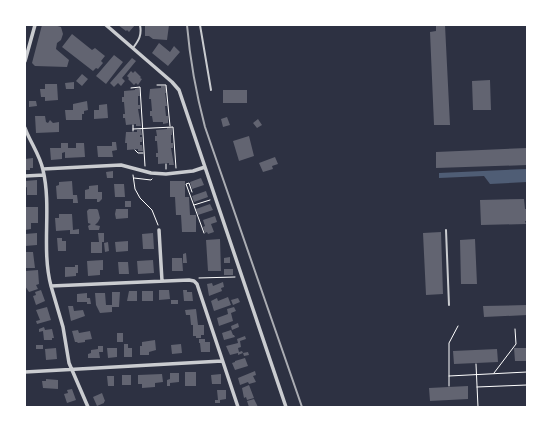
<svg xmlns="http://www.w3.org/2000/svg" width="552" height="432" font-family="'DejaVu Sans',sans-serif">
  <rect width="100%" height="100%" fill="#2d3142"/>
  <path fill="#4f5d75" d="M527,169v13l-37,2 -6,-8 -45,2v-5z"/>
  <path fill="#626471" d="M42,25h12l7,2 2,7 -2,6 -4,3 -1,6 13,11 -2,7 -32,-1 -3,-3z
    M118,25h17l-6,7 -2,-2 -1,1z
    M145,25h24l-2,15 -14,-1 -4,-3h-4z
    M436,25h9l5,100h-16l-4,-93 6,-1z
    M72,34l20,16 3,-2 10,8 -4,5 2,2 -5,6 -2,-1 -3,3 -31,-24z
    M159,43l11,9 4,-6 6,6 -12,14 -16,-13z
    M114,55l9,7 -17,22 -10,-8z
    M132,58l4,3 -14,17 3,3 -4,5 -3,-3 -4,4 -4,-4z
    M131,71l2,2 2,-2 6,6 -1,1 2,1 -4,6 -2,-2 -2,2 -6,-6 1,-1 -2,-2z
    M82,74l6,5 -6,7 -6,-5z
    M490,80l1,30h-18l-1,-29z
    M74,82v7h-8l-1,-6z
    M45,84h12l1,16 -13,1v-4h-4l-1,-8h5z
    M161,86h5v7h-1l2,13h-2l1,10h2v7l-5,1v-2h-10l-1,-6h-2v-5h2l-1,-12h-2l1,-10 11,-1z
    M139,88l1,8h-2v9h2v4h-2l3,17h-5v-2l-10,1 -1,-7h-2v-4h2l-1,-12h-2v-5h2v-6l11,-1v-1z
    M223,90h24v13h-24z
    M29,101h7l1,5 -8,1z
    M87,101l1,9 -4,1v3h-2v6h-16l-1,-10h8v-6z
    M107,104l1,14 -14,1v-9h5v-5z
    M35,116h10l1,6 2,1 2,-3 3,3 6,-1v10l-23,1z
    M227,117l3,8 -7,2 -2,-8z
    M258,119l4,6 -5,3 -4,-5z
    M167,127h5v8h-1v8h2v5h-2l3,17h-5v-2l-11,1v-7h-2v-4h2l-1,-12h-2v-5h2l-1,-6 11,-1z
    M141,129l1,6h-2v2h2v5h-2v3h2l1,6h-5v-2l-11,1v-7h-2l1,-11h11v-2z
    M249,136l5,20 -15,5 -6,-20z
    M112,142h4l1,8 -5,1 1,6h-15l-1,-11h15z
    M61,143h7v5h8v-5h8l1,14 -20,1v-6l-3,1v6l-11,1 -1,-12h11z
    M527,148v17l-91,3v-16z
    M275,157l3,7 -6,2 1,3 -10,3 -4,-9z
    M33,158v10h-3v2h-5v-11z
    M113,171v7h-6l-1,-6z
    M201,178l3,7 -12,4 -2,-7z
    M37,180v15h-10v-8l-2,1v-7z
    M72,181l1,14h4l1,8h-5v-4h-16l-1,-13 3,-1v-3z
    M170,181h15v16h4l1,18h6v17h-14l-1,-17h-5l-1,-18h-5z
    M114,184h10l1,13h-10z
    M98,185v7h4v7l-3,3h-2v-3h-12v-9l4,-1v-3z
    M206,191l2,6 -14,5 -2,-6z
    M524,199l1,10h2v12h-2l1,3 -45,1 -1,-25z
    M125,201h6v6h-6z
    M210,204l3,6 -15,5 -2,-6z
    M26,207h12v16h-7v6l-6,1z
    M89,209h8l1,1 2,8 -2,4 -3,3 5,1 -1,4h-10l-1,-4 3,-2 -3,-1 -1,-12z
    M116,209h12v9l-12,1 -1,-5z
    M59,214h13l1,16 6,-1v5h-9v-4l-14,1 -1,-13h4z
    M215,216l2,6 -6,2 3,8 -6,2 -1,-2 -2,1 -2,-6 2,-1 -2,-6z
    M441,232l2,62 -17,1 -3,-62z
    M37,233v12l-12,1v-12z
    M98,233h6v9h-2v11h-11v-11h8z
    M153,233l1,16h-11l-1,-15z
    M57,238h5v3h4v10h-8z
    M220,239l1,32h-13l-2,-31z
    M475,239l2,45h-16l-1,-44z
    M128,241v10l-12,1 -1,-10z
    M108,242l1,9 -4,1 -1,-9z
    M25,252h8l2,16h-9z
    M186,253l1,10h-4v-9z
    M230,257v6h-6v-5z
    M172,258h10l1,13h-11z
    M103,260v10h-3v5l-12,1 -1,-15z
    M153,260l1,13 -16,1 -1,-13z
    M118,262h10l1,12h-10z
    M75,265h3v8h-2v3l-11,1v-10h10z
    M224,269h9v6h-9z
    M38,270l1,14 -3,1 2,4 -9,3 -4,-6v-15z
    M223,282l1,5 -3,1 1,3 -13,5 -2,-12 5,-1 1,3z
    M41,290l4,11 -9,4 -3,-9 3,-1 -1,-3z
    M159,290h10l1,9 -11,1z
    M183,290h4v2h5l1,9h-9z
    M129,291h8v10h-10z
    M142,291h11v10h-11z
    M112,292h8l-1,15h-7v5l-12,1 -4,-8 -1,-12h10l1,12h6z
    M87,293v5h3l1,6h-4v-2h-10v-8z
    M228,297l3,8 -17,6 -3,-10 6,-3 1,3z
    M238,298l2,4 -7,3 -2,-5z
    M171,300h7v4h-7z
    M527,305v10l-43,2 -1,-11z
    M68,306h5l1,5 9,-1 2,6 -14,5z
    M47,307l4,13 -14,4 -1,-3 4,-1 -4,-10z
    M234,307l2,4 -5,2 2,8 -14,5 -2,-8 11,-4 -1,-5z
    M196,309l2,16h6v10h-3v3h-5v-2h-3v-11h-2l-1,-10h-4l-1,-5z
    M238,323l1,4 -7,3 -1,-4z
    M44,327l1,3 7,-1 2,9h-2v2h-8l-1,-9 -4,1v-3z
    M78,330l1,3 11,-2 2,8 -7,1v2l-7,1 -1,-1h-2l-3,-11z
    M231,330l2,5h1l1,2 -11,3 -2,-7z
    M117,333h6v9h-6z
    M245,336l1,3 -6,2 1,6 -3,1 1,4 3,-1 1,2 5,-1 1,3 -5,1 -1,-3 -5,2v-2l-8,2 -4,-9 12,-3 -1,-4z
    M199,339h6v3h5v10h-9l-1,-9h-1z
    M155,340l1,10 -7,2v3h-9v-9h2v-4z
    M124,344h4v4h4v9h-8z
    M181,344l1,9 -10,1 -1,-9z
    M36,345h7v4h-7z
    M98,346h5v6h-4l1,6h-12v-4l3,-1v-3l7,-1z
    M56,348l1,11 -11,1 -1,-11z
    M107,348h10v9l-9,1z
    M514,348h13v13h-12z
    M497,349l1,13 -44,2 -1,-13z
    M245,358l3,8 -13,4 -3,-7 3,-1v-1z
    M255,371l1,4 -3,1 3,6 -7,2 -1,-2 -8,3 -2,-7z
    M185,372h11v14h-11z
    M170,373h9v9l-9,1v3h-3v-6l3,-1z
    M162,374l1,8 -8,1v4l-13,1v-4h-4v-9z
    M221,374v10h-9l-1,-9z
    M122,375h9v10h-9z
    M107,376h7v10h-6z
    M46,379l12,1v9l-15,-1 -1,-7h4z
    M249,385l5,13 -7,2 -1,-3 -2,1 -2,-10z
    M468,386v13l-38,2 -1,-13z
    M72,389l4,11 -9,3 -3,-9 4,-1 -1,-3z
    M217,390h9v9l-6,1v3h-5v-3h3z
    M102,393l3,8 -1,1v1l-7,3 -4,-9z
    M254,399l4,8h-9l-2,-6z"/>
  <g fill="none" stroke-linecap="round" stroke-linejoin="round">
    <path stroke="#fff" stroke-width="1" d="M157,85h9l4,41
      M131,88l9,-1 5,79
      M133,125v6
      M133,129l40,-2 3,41
      M135,150l3,3h5
      M166,164v5
      M133,175l2,14 5,9 12,12 6,15
      M134,178l17,2 1,-1
      M192,192l-3,-9 -3,1 18,49
      M194,205l16,-5
      M199,278l36,-1
      M476,364l2,43
      M494,373l22,-29 -1,-15
      M449,376l78,-4
      M449,386v-43l9,-17
      M477,387l50,-2"/>
    <path stroke="#caccd0" stroke-width="2" d="M200,25l11,65
      M133,48c6,-8 9,-13 7,-23
      M446,230l3,75"/>
    <path stroke="#caccd0" stroke-width="3.5" d="M106,25l66,57 7,8 107,317
      M25,61l10,-36
      M25,128c5,14 15,27 18,42 9,38 -2,78 8,116
      M43,169l78,-4 30,8 15,1 27,-3 12,-4
      M25,176l19,-1
      M159,230l3,51
      M25,372l197,-11
      M88,407l-19,-44 -6,-36 -12,-41 138,-6 5,1 3,3 41,123"/>
    <path stroke="#abadb3" stroke-width="2" d="M187,25c3,35 9,68 18,102l97,280"/>
  </g>
  <rect width="552" height="432" fill="none" stroke="#ffffff" stroke-width="52"/>
</svg>
